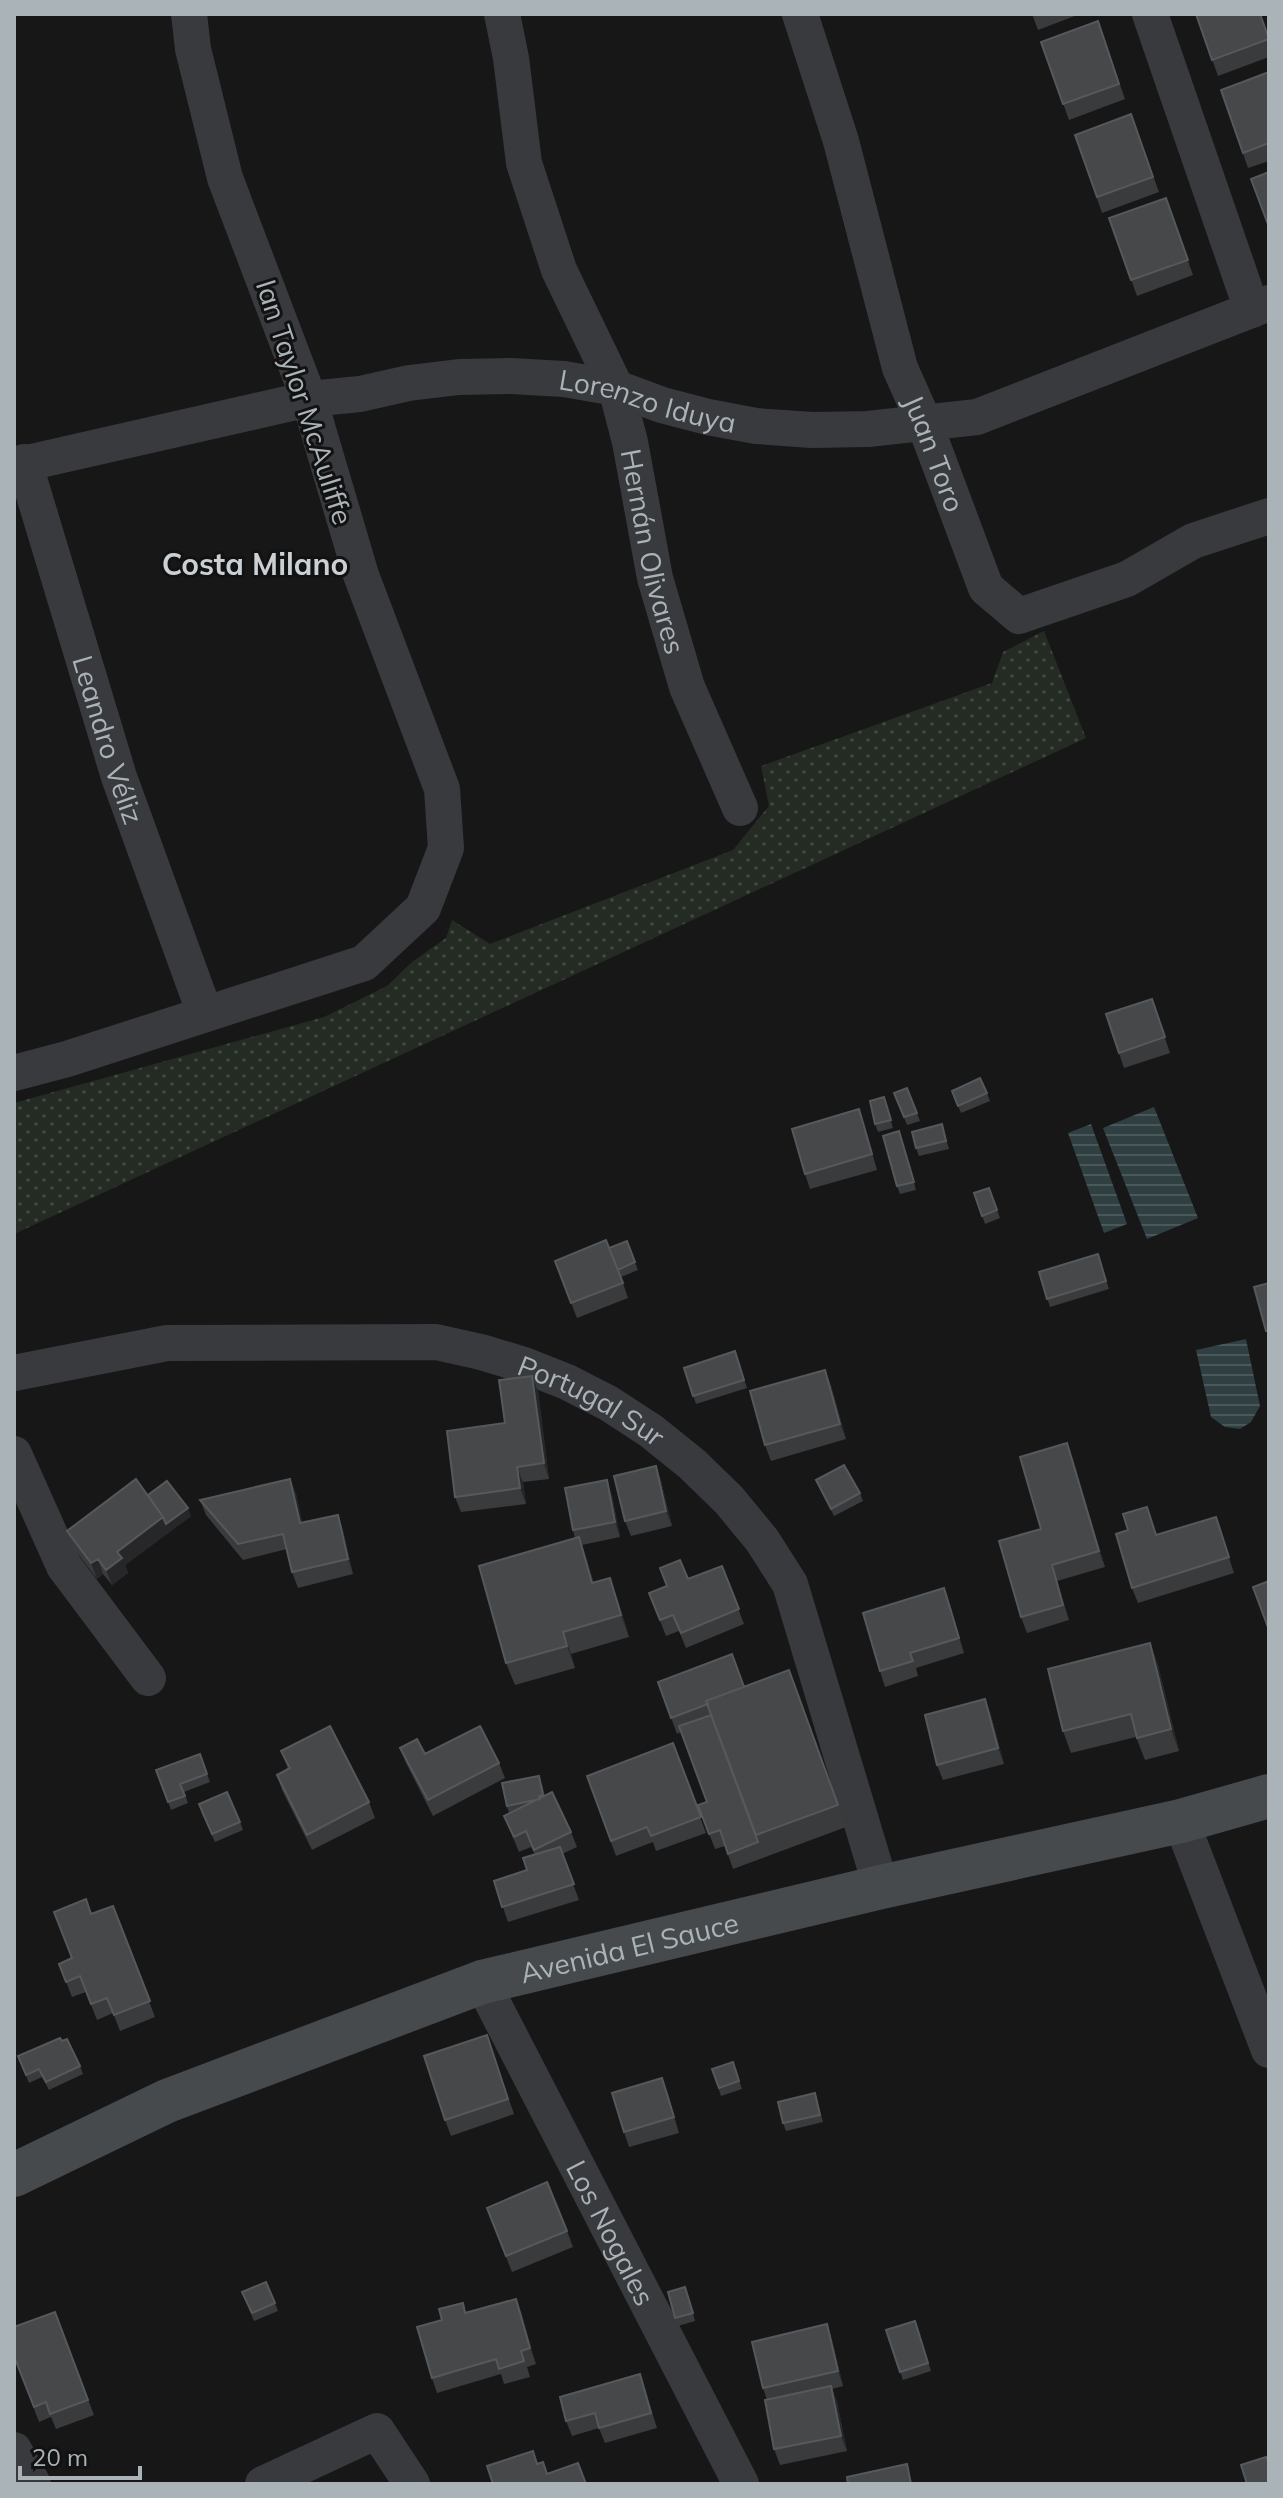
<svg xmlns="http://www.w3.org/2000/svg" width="1283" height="2498" font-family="Mulish,sans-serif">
  <defs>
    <pattern id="grass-dots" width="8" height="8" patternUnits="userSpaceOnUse" patternTransform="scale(2)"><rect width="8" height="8" fill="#242b23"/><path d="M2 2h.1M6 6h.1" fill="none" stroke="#414741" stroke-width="1.8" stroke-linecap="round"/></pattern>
    <pattern id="water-rules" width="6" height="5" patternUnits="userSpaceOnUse" patternTransform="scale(2)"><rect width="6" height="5" fill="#303f41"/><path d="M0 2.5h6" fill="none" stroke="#4b585a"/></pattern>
  </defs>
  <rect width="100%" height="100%" fill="#171718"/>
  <path fill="url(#grass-dots)" d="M1044,631l42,107 -1072,496v-131l310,-86 63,-31 25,-24 34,-24 6,-18 38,24 243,-94 36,-44 -8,-40 231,-83 11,-31z"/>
  <path fill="url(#water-rules)" d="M1154,1107l44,111 -51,21 -44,-111z
    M1091,1124l36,100 -23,9 -36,-100z
    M1246,1339l14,67 -9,16 -11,7 -15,-2 -14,-10 -15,-67z"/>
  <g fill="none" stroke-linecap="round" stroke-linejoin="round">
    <g stroke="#383a3d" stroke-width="36">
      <path id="s1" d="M502,14l9,44 13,105 35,107 57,118 14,54 25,136 32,109 53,121"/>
      <path id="s2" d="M800,14l41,127 59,227 24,54 62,166 33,28 108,-37 66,-38 76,-25"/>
      <path d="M1150,14l102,296"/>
      <path id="s3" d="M24,462l95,315 86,237"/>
      <path id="s4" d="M14,466l295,-67 51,-5 49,-11 50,-6 52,-1 53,3 52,9 46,17 46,12 48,9 56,4 56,-1 109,-12 292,-114"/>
      <path d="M14,1073l53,-14 297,-96 59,-55 23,-60 -4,-59 -81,-214 -52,-176 -84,-221 -32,-129 -4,-35"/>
      <path id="s5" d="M14,1373l153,-30 269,-1 45,10 43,13 43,17 41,21 43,28 41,33 37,36 33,40 28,44 91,303"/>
      <path d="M14,1454l50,112 84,112"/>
      <path d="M1181,1821l88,229"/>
      <path id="s6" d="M482,1982l259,502"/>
      <path d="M14,2450l19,34"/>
      <path d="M263,2484l114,-53 35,53"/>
    </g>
    <path stroke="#464a4d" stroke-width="44" id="s7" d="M14,2175l153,-74 315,-119 399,-95 300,-66 88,-25"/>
  </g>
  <path fill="#3a3b3d" d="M1032,14h48l-42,16z
    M1196,14l73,25v18l-51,19z
    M1098,21l27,78 -56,21 -28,-78z
    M1269,72v89l-21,7 -27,-78z
    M1131,114l28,78 -57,21 -27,-78z
    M1166,198l27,77 -56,21 -28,-78z
    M1152,999l18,54 -46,15 -18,-54z
    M907,1088l13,33 -13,4 -13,-32z
    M952,1091l35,2 3,8 -29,12z
    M884,1097l9,31 -15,4 -3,-8z
    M864,1124l13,46 -67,19 -5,-15z
    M899,1131l17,59 -16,4 -3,-8z
    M944,1132l5,17 -30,7 -3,-8z
    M989,1188l11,30 -15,6 -11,-31z
    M627,1241l11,29 -17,7 7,21 -51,20 -22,-57 54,-13z
    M1098,1254l11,35 -59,18 -11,-35z
    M735,1351l12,37 -51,16 -12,-36z
    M831,1385l15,54 -75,22 -6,-16z
    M538,1391l11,88 -26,3 3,22 -65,8 -6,-15 50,-74z
    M1067,1443l38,124 -48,14 12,39 -42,13 -6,-16 20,-88z
    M656,1466l5,15 11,45 -41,10 -6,-15z
    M290,1479l6,15 6,29 36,-8 5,15 10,44 -55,14 -6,-16 -5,-23 -44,11 -37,-45 -6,-15z
    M816,1480l44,13 3,8 -29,15z
    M148,1495l43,21 -66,49 3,8 -16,12 -9,-11 -6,5 -25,-33 -5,-15z
    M612,1495l8,42 -38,8 12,38 24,17 11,37 -58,17 4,14 -60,17 -9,-22 69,-125 -2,-8z
    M1216,1517l18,56 -96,30 -6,-15 25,-53z
    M722,1566l22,58 -58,24 -7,-17 -13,5 -17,-43z
    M950,1604l14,49 -48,15 2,8 -33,11 -5,-16z
    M1150,1643l8,22 21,86 -34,9 -9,-23 -65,16 -8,-22z
    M789,1670l57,157 -113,42 -8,-23 -10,3 -17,-44 9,-3 -26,-70 -4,2 -19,-52 86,5z
    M985,1699l6,16 13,49 -61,16 -6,-15z
    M673,1743l33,90 -50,18 -3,-9 -37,14 -29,-80z
    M400,1748l25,6 74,9 6,15 -72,38 -27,-53z
    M281,1751l88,51 6,16 -63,32 -30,-60 -5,-15 11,-6z
    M200,1754l10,28 -26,10 4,11 -17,7 -15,-40z
    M542,1784l3,12 26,36 6,15 -15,7 17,46 -71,22 -14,-41 33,-11 8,-15 -4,-8 -12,5 -15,-36 5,-3 -2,-7z
    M201,1812l39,10 3,8 -28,12z
    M113,1906l42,111 -35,14 -7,-18 -16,7 -11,-28 -14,5 -13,-33 13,-6 19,-44z
    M487,2035l27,79 -63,22 -6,-16z
    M62,2041l18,25 3,8 -34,16 -7,-13 -13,6 -11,-27z
    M733,2062l9,27 -21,7 -9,-27z
    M815,2093l8,29 -37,9 -3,-8z
    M668,2094l11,39 -50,14 -5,-15z
    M487,2208l80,23 6,16 -61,25z
    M242,2292l33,11 3,8 -24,10z
    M688,2295l7,26 -17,5 -3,-8z
    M516,2299l20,65 -9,3 3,10 -26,7 -3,-10 -64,19 -5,-15 10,-58z
    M55,2312l39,103 -38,14 -5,-12 -12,5 -25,-66z
    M915,2321l16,50 -28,9 -17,-50z
    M827,2324l5,16 11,46 -11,3 5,13 10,49 -67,14 -6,-16 -7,-49 -4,-12z
    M645,2389l12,39 -52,15 -6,-15 -27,8 -6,-15z"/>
  <path fill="#272729" d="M825,1370l6,15 15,54 -6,-15z
    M532,1376l6,15 11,88 -5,-16z
    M1067,1443l6,15 32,109 -6,-16z
    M656,1466l5,15 11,45 -6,-15z
    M517,1467l6,15 3,22 -6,-16z
    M290,1479l6,15 10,45 -6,-16z
    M607,1480l5,15 8,42 -5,-15z
    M188,1508l3,8 -66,49 3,8 -16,12 -6,-15 11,-18 46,-35z
    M338,1515l5,15 10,44 -5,-15z
    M579,1537l8,22 13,47 -8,-23z
    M98,1559l5,15 -6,5 -6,-16z
    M610,1578l8,22 11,37 -8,-22z
    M944,1588l6,16 14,49 -5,-15z
    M563,1632l8,22 4,14 -8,-22z
    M1150,1643l8,22 21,86 -8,-22z
    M985,1699l6,16 13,49 -6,-16z
    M662,2078l6,16 11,39 -5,-16z
    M516,2299l6,15 14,50 -6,-16z
    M827,2324l5,16 11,46 -5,-15z
    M831,2386l6,16 10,49 -6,-15z"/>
  <path fill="#46484a" stroke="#56595c" stroke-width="2" d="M1196,14h64l9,25 -57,21z
    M1098,21l21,63 -56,20 -22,-62z
    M1269,72v71l-26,10 -22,-63z
    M1131,114l22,63 -56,20 -22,-62z
    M1269,172v55l-18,-48z
    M1166,198l22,62 -57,20 -22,-62z
    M1152,999l13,38 -46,16 -13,-39z
    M980,1078l7,15 -29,13 -6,-15z
    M907,1088l10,25 -13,4 -10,-24z
    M884,1097l7,23 -16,4 -5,-23z
    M859,1109l13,45 -67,20 -13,-45z
    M942,1124l4,17 -30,7 -4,-16z
    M899,1131l15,51 -17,4 -14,-50z
    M989,1188l8,22 -15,6 -8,-23z
    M606,1240l17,43 -52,20 -16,-42z
    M627,1241l8,21 -17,8 -9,-22z
    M1098,1254l8,27 -59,18 -8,-27z
    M1269,1283v47l-3,1 -12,-44z
    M735,1351l9,29 -51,16 -9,-28z
    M825,1370l15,54 -75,21 -15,-54z
    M532,1376l12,87 -27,4 3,21 -65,9 -8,-66 58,-8 -6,-43z
    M1067,1443l32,108 -47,14 11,40 -42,12 -22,-76 42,-12 -21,-72z
    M844,1465l16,28 -29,16 -15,-29z
    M656,1466l10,45 -41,10 -11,-45z
    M136,1479l27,38 -46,35 5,6 -16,12 -8,-11 -7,4 -24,-32z
    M290,1479l10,44 38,-8 10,44 -56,13 -9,-38 -45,10 -38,-44z
    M607,1480l8,42 -42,8 -8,-42z
    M167,1481l21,27 -22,16 -3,-7 -15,-22z
    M1147,1507l9,28 60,-18 13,40 -97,31 -16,-54 12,-4 -5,-16z
    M579,1537l13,46 18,-5 11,37 -58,17 4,14 -61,17 -27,-97z
    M680,1560l8,19 34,-13 17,43 -58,24 -8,-18 -13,5 -11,-27 18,-7 -7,-18z
    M1269,1581v49l-16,-43z
    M944,1588l15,50 -49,15 3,8 -33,10 -17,-58z
    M1150,1643l21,86 -34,9 -6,-24 -68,17 -15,-62z
    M732,1654l12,33 -38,14 2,3 -37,14 -13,-36z
    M789,1670l49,135 -82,30 -50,-134z
    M985,1699l13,49 -61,17 -12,-50z
    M711,1715l47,127 -30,12 -8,-24 -11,4 -11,-29 9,-3 -28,-76z
    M330,1726l39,76 -62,33 -30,-60 13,-7 -9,-17z
    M480,1726l19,37 -71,37 -28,-52 17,-9 8,15z
    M673,1743l28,74 -50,19 -4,-9 -36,14 -24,-65z
    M200,1754l7,20 -27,10 5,12 -17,6 -12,-32z
    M539,1776l4,19 -4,1 1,3 -33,7 -5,-23z
    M227,1792l13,30 -28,12 -13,-30z
    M552,1792l19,40 -37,18 -8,-19 -12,6 -10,-21z
    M560,1847l14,37 -72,23 -8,-26 33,-11 -4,-12z
    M86,1899l5,15 22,-8 37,95 -36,14 -7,-17 -16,6 -11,-28 -14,6 -7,-18 13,-6 -18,-46z
    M487,2035l21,64 -63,21 -21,-64z
    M60,2038l2,3 5,-2 13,27 -34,16 -7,-13 -13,6 -8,-19z
    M733,2062l6,19 -20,7 -7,-19z
    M662,2078l12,39 -50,15 -12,-39z
    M815,2093l5,22 -37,8 -5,-21z
    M547,2182l20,49 -61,25 -19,-48z
    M266,2282l9,21 -23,10 -10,-21z
    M685,2287l8,26 -18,5 -7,-26z
    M516,2299l14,49 -9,3 3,10 -25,8 -3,-10 -64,19 -15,-51 25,-7 -3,-11 24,-6 2,10z
    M55,2312l33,88 -38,14 -4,-12 -12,5 -20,-51v-29z
    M915,2321l13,42 -28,9 -14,-42z
    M827,2324l11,47 -75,17 -11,-46z
    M640,2374l11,39 -52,15 -4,-15 -29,8 -6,-24z
    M831,2386l10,50 -67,13 -9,-49z
    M533,2451l4,13 6,-2 4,12 31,-11 8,21h-93l-6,-18z
    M1266,2457l3,8v19h-22l-6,-19z
    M907,2464l4,20h-63l-1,-7z"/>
  <g text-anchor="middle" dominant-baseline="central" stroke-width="6" stroke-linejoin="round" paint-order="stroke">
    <g font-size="28" fill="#a9b3b8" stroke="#121213">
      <text stroke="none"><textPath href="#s4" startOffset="646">Lorenzo Iduya</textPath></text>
      <text transform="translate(305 402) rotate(72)">Ian Taylor McAuliffe</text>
      <text stroke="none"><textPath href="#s2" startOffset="460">Juan Toro</textPath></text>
      <text stroke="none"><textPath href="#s1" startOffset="562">Hernán Olivares</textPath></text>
      <text stroke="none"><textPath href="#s3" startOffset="290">Leandro Véliz</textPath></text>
      <text stroke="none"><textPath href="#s5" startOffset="592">Portugal Sur</textPath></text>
      <text stroke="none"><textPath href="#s7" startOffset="658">Avenida El Sauce</textPath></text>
      <text stroke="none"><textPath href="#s6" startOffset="282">Los Nogales</textPath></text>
    </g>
    <g font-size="30" font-weight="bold" fill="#cad0d4" stroke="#121213">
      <text x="255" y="564">Costa Milano</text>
    </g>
  </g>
  <rect width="1283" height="2498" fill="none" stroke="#a9b3b8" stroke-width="32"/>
  <path d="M20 2466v12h120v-12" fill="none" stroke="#a9b3b8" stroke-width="4"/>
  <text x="32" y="2466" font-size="24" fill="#a9b3b8" stroke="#121213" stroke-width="6" paint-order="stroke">20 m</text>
</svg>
